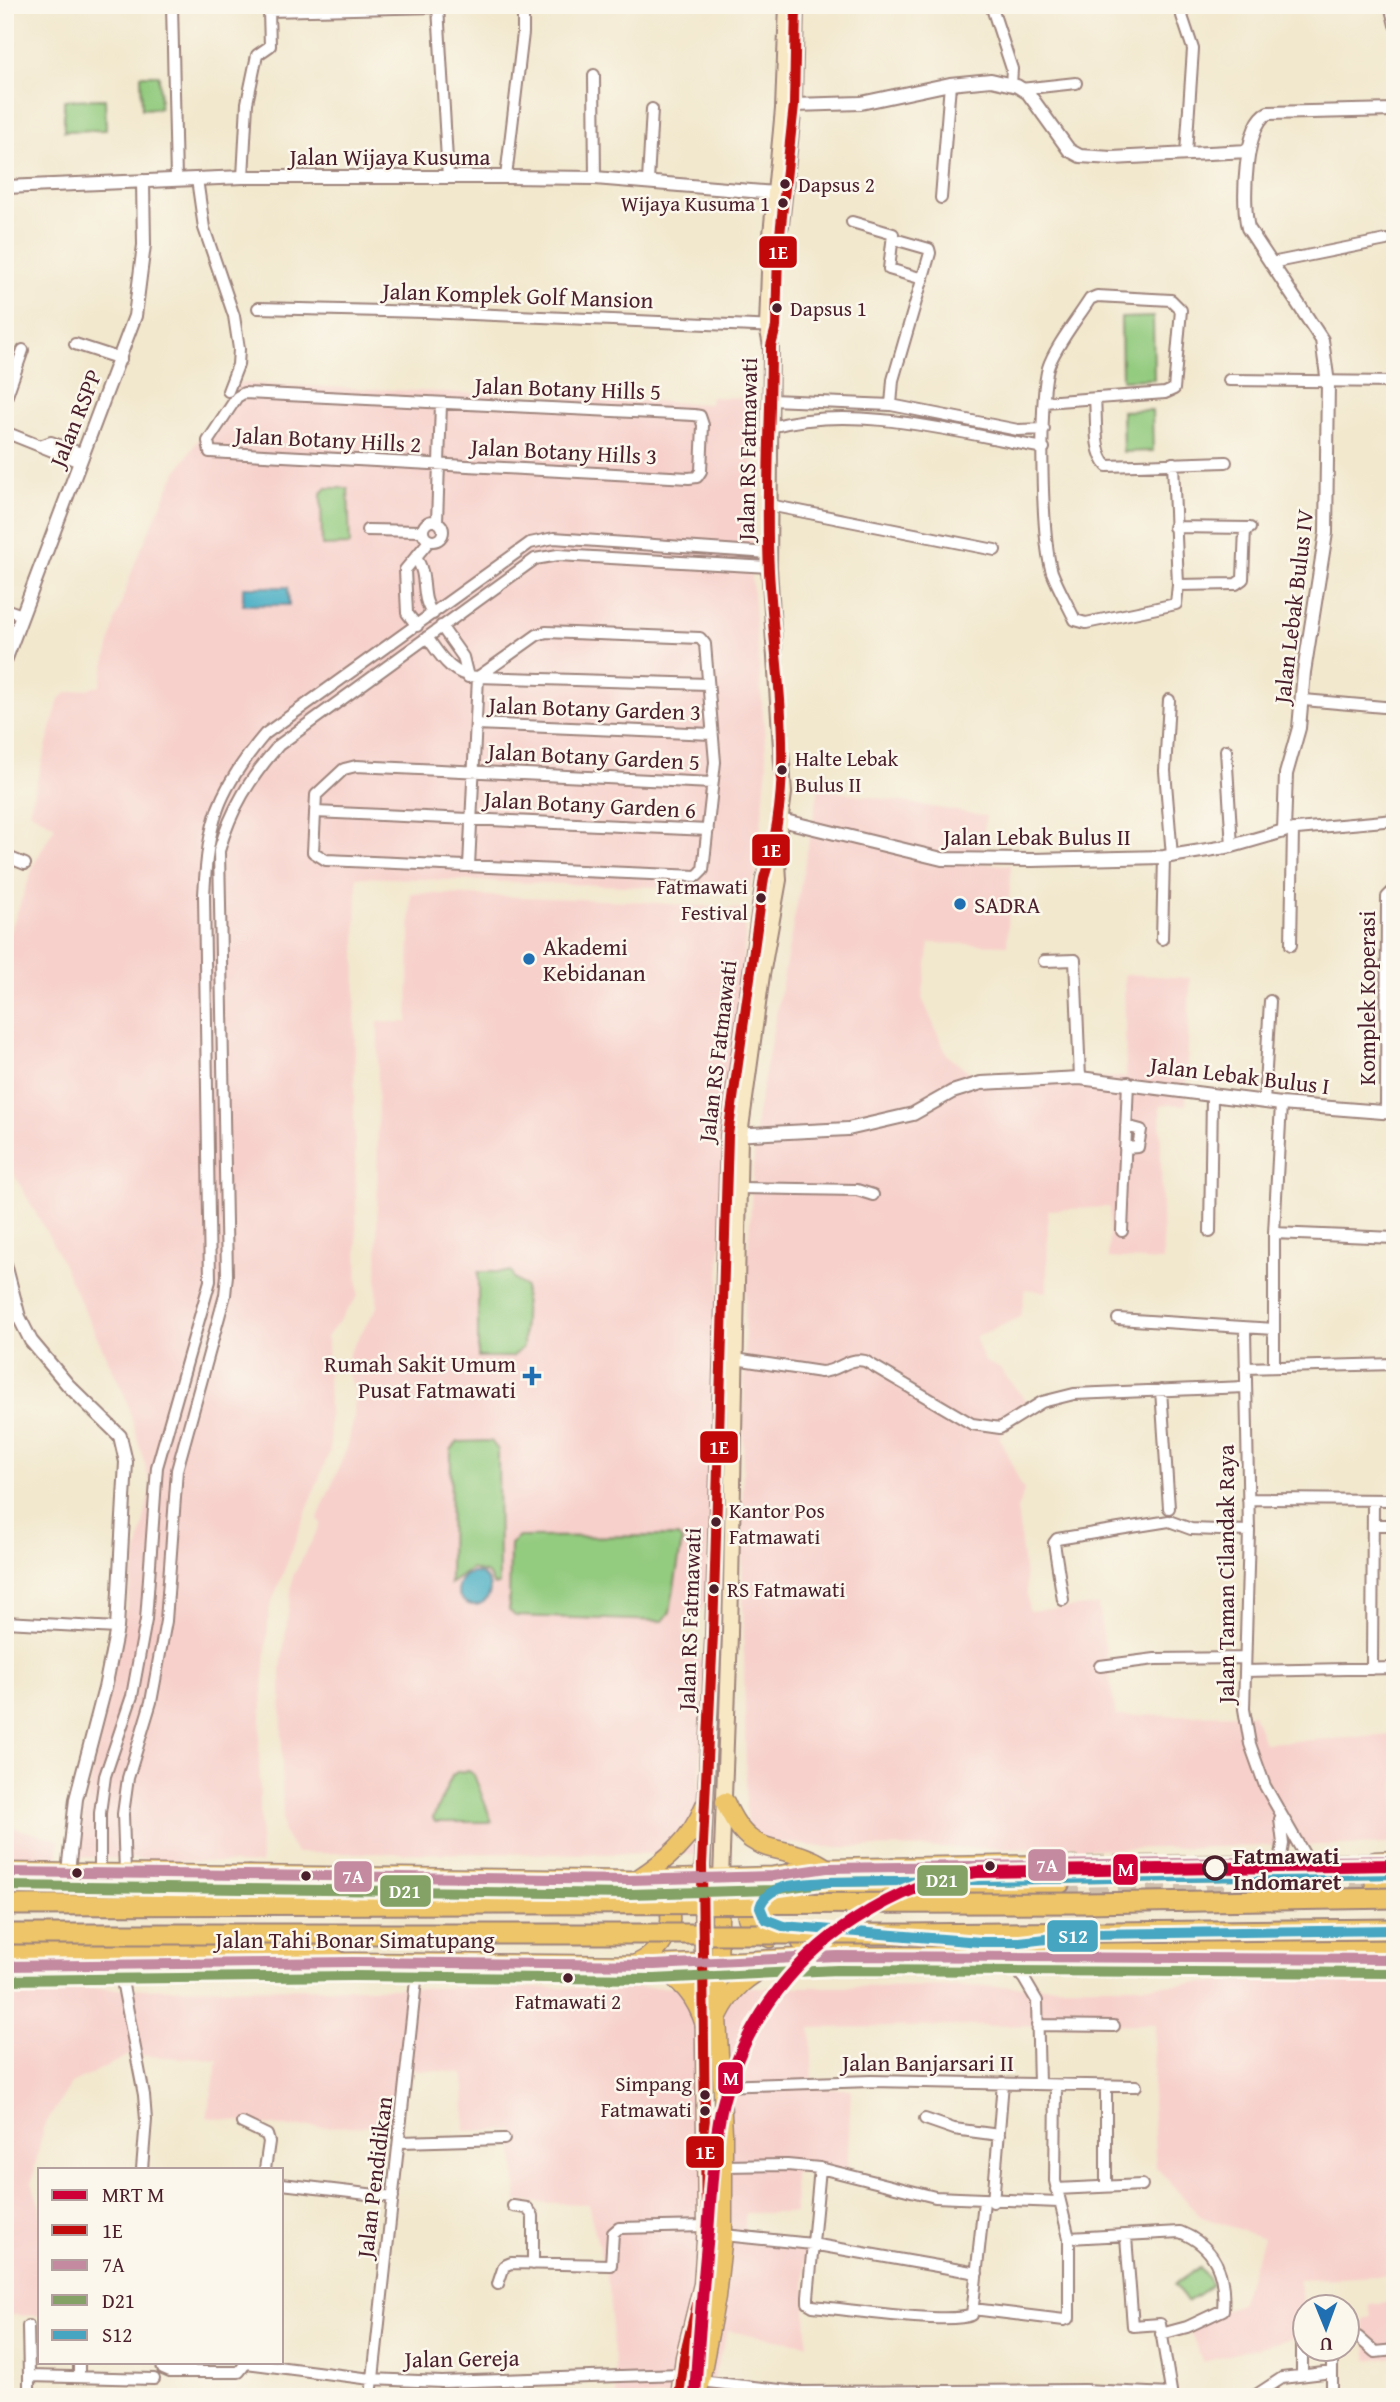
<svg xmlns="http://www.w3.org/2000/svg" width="1400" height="2402" font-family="'Gentium Book Plus',serif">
  <rect width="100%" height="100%" fill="#fbf7ec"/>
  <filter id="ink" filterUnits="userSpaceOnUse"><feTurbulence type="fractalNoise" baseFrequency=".0143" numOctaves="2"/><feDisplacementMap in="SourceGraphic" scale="14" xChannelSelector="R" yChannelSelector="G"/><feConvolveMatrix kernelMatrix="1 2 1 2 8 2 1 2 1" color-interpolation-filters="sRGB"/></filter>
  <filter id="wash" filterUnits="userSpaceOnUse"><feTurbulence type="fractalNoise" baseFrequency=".00686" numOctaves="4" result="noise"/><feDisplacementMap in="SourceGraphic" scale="28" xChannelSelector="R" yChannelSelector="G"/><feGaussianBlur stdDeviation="1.57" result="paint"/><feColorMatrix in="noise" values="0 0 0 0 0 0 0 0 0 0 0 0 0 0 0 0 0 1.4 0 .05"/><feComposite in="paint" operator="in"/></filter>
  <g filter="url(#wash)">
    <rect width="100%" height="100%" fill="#f2e8ce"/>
    <path fill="#f7d0cb" d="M235,383l475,21 1,-7 43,1 -2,183 15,184 -11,110 -8,15 -391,-13 -3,231 4,188 -31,41 3,113 -61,160 -10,134 2,120 -186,-7 76,-371 -26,-90 -73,-154 -46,-82 -1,-214 30,-84 20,-36 -26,-15 30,-112 8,-6 33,-7 15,-65 21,-61 37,-82z
      M819,788l167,28 -7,47 32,2 -4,80 -77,-2 -8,55 25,57 35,26 144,-4 -2,-103 66,4 -4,127h-26l3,156 -55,-3 2,-51 -62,3 -1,82 -22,-3 -4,28 -46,20 9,24 15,7 32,39 -32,29 25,55 -7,18 12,102 69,-6 18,111 137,-2 11,29 131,-8v109l-295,5 -278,-2 -75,-8 -5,-302 3,-232 11,-185z
      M411,893l220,8 109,8 4,6 1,25 -20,198 -19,463 -10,20 -12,1v16l9,8 11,22 -7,186 -401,-1 -13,-21 -2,-164 12,-92 28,-52 -3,-6 30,-73 6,-29v-27l-7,-17 2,-19 28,-46 1,-285h30z
      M5,1825l54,15 -2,28 -52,-1z
      M1395,1974v301l-97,5 7,32v23l-102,27 -15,-35 52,-24 24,-65 -64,-22 -44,-49 -4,-63 3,-80 -344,4 2,60 38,1 -4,82 -53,1 1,41h-50l1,30 58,1 3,100 -79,-13 -17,53 1,13h-95l-8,-109 -21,-84 -71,-2 -4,-72 -48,1 -1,-58 -54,-4 -14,57 -116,1 -73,-10 11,-57 -89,-5 -58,29 -28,44 -11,54 8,25v109l-35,-1v-326l1131,-3z
      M1395,2301v55l-27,4 -5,-41 8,-2 -2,-13z"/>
    <path fill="#93cb7f" stroke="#6e7555" stroke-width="2" d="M141,75h18l1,33 -18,1z
      M105,99l1,31 -42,1v-31z
      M1153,317l1,62 -32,1 -1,-62z
      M1152,410l1,41 -30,1 -1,-41z
      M327,488h21l2,57 -28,1 -1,-53z
      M478,1272h33l3,7 11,8 -2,60 -11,10h-34z
      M491,1441l7,9 1,135h-5l-6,-11 -17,-5 -21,15 1,-134 7,-8z
      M678,1536l4,5 -12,71 -7,9 -148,-5 -6,-6 1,-66 9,-7z
      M469,1771l5,4 18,47h-57l-2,-4 19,-42 5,-4z
      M1200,2267l12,18 -25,17 -12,-18z"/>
    <path fill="#43acc3" stroke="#466677" stroke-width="2" d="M243,587h45l1,18h-46z
      M458 1589a16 16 0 1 1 32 0a16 16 0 1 1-32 0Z"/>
  </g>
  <g filter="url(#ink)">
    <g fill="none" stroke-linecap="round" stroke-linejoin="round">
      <path stroke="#d0c0ad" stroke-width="18" stroke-dasharray="18 9" stroke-linecap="butt" d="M1060,1864l315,-3"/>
      <path stroke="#d0c0ad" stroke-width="19" stroke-dasharray="19 10" stroke-linecap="butt" d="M1060,1886l315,-2"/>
      <g stroke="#9e847c" stroke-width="14">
        <path id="minor" d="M172,5l4,174
          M991,5l21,64 -1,16
          M1183,5l-1,11 11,33 -7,104
          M1390,5l5,20
          M438,7l10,170
          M594,75l1,103
          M1021,89l55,-6
          M243,177l4,-74 10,-48 13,-9 -1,-35 169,-4
          M506,177l17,-144v-28
          M197,179l7,49 30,88 5,33 -1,16 -10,26
          M648,181l4,-72
          M941,198l9,-114
          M852,222l41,12 -4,35 34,10
          M1271,263l115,-23
          M258,308l167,4 351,15
          M75,344l46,15
          M1229,380l166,2
          M244,393l450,22 6,1 3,9 -2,46 -4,6 -8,1 -479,-26 -2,-11 29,-44z
          M1095,399c2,21 -2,52 12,67l119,-4
          M771,400l120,5 127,25 26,-1
          M5,401l18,-51
          M1044,402l121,-9 9,-4 7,-79 -10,-10 -74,-4 -7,3c-12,19 -36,49 -42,69 -9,33 -7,172 4,204 6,16 16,33 23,48l11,3 90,-19 2,-19 -5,-122
          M891,405l2,-25 37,-127 -1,-4 -35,-10
          M771,427c85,-24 188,6 273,21
          M5,432l75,30
          M43,445l8,-3 32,12
          M769,505l226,45
          M423 531a10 10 0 1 1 20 0a10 10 0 1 1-20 0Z
          M437,522l4,-118
          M1174,527l76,1
          M367,530l56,1
          M416,558c13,18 3,39 17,56
          M1178,585l58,-1 7,-5 2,-51
          M5,609l17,6
          M417,626l-10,-13 -2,-43 24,-29
          M441,626l22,31 5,20
          M427,637c14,20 25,39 51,40l-9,189
          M478,677l59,-42 9,-3 154,6 5,6 10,118 -12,108 -6,6 -371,-16 -13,-8 3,-57 28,-26 12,-3 356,17
          M478,677l230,7
          M1169,700l-4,71 7,85
          M1304,700l91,8
          M476,724l236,10
          M1226,750l6,96
          M315,812l393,18
          M1286,830l109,-10
          M5,856l20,8
          M1162,939l2,-82
          M1291,945l2,-116
          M1044,961l31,-1 5,118
          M1264,1102l6,-101
          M1386,1112l1,-215 8,-8
          M1125,1148l13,-1 3,-17 -15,-4
          M739,1188l118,2 16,5
          M1122,1231l6,-149
          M1210,1232l2,-136
          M1274,1233l121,5
          M1118,1319l156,10
          M1245,1329l4,202 -5,178 6,35 15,42 43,75
          M735,1359l86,13c17,0 26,-15 44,-11l107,63 28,4 42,-26 32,-8 171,-7
          M1274,1367v-134l7,-129
          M1245,1368l150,-4
          M1161,1390l8,118
          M1248,1499l147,1
          M1373,1525h22
          M1063,1600l-9,-57 3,-4 112,-18 22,8 58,2
          M5,1622l112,6
          M1100,1666l55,-7 89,-1
          M1372,1669l1,-169
          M1245,1671l150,-3
          M1280,1819l3,25 -3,18
          M100,1872v-59l5,-37 27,-80 14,-76 11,-153 53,-186 -6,-386c4,-73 13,-104 61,-161l265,-191 24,-5 215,15
          M125,1872l-2,-58 5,-36 23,-76 15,-81 11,-151 48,-175 2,-20 -8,-424c12,-42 31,-73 60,-106l256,-186 23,-4 211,12
          M1004,1956l20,23 13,22 2,83
          M119,1965l25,130 2,25 -4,49
          M1037,2025l77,1
          M720,2086l151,-5 265,5
          M1106,2086v98
          M925,2119l29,10 45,6
          M242,2123l25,12 2,7 -4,27
          M401,2142l103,-3
          M724,2166l63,-1 33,3 115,29 124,5
          M820,2168l-12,129v6l5,3c31,3 135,19 159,9l12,-114
          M282,2184l111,13
          M1056,2189l86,-4
          M993,2202l10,-119
          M513,2206l14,2 6,8v48
          M724,2235l88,9 165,29
          M1126,2237l7,89 27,-2 12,73
          M1069,2238l111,-6c35,14 46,41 43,78l-36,17 -26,7
          M498,2284l6,-18 7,-3 100,2 2,-32 6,-5 87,-2
          M973,2309l91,11 5,-2v-80l-14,-57 1,-96
          M28,2326l1,50
          M1348,2336l10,1 17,15 20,-2
          M1332,2350v47
          M79,2362v14
          M161,2362l2,7 7,3h69l7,-9
          M246,2363l125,16 71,3 239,-8
          M1302,2375v-35l4,-1
          M699,2381l99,11 287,-2 85,4
          M29,2397v-21l125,3
          M371,2397l47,-435
          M1253,2397l29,-19 50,-6"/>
      </g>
      <g stroke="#9e847c" stroke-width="16">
        <path id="tertiary" d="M794,105l67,-2 89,-19 41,-4 26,6 11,7 41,57 11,6 32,2 136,-7
          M5,187l238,-10h263l89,1 180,15
          M5,661l130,-345 9,-71 -1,-64
          M781,820l161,39 90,1 132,-3 68,-11 52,-15 2,-57 13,-46 5,-56 22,-139 2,-150 -6,-43 -74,-112c-6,-23 -4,-104 20,-115l127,-3
          M731,1135l117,-6 65,-15 39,-22 29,-9 99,-5 201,26 114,9
          M5,1264l14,53 12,24 37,44 52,51 6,26 -9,166 -12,60 -29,111 -8,73"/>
      </g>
      <g stroke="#9e847c" stroke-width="18">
        <path id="secondary" d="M781,226l13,-121 2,-96
          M702,1878l11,-244 15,-499 36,-257 12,-29
          M721,1878l9,-244 10,-499 22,-160 17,-95 -2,-34 7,-53 -15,-226 2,-221 -4,-20 3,-81 13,-136 4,-104"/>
      </g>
      <g stroke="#9e847c" stroke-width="19">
        <path id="primary" d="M679,2397l5,-40 18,-73 4,-58 -4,-348
          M698,2397l19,-100 7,-62v-102l-6,-117 3,-138"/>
      </g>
      <g stroke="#9e847c" stroke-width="21">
        <path id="trunk" d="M725,1802c27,63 54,36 100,65
          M1375,1861l20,-1
          M5,1872l625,8 143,-4 54,-8 233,-4
          M770,1877c-30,14 -34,49 0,61
          M636,1880c30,-19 55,-40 68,-73
          M801,1942l56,4
          M1065,1957l330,2
          M636,1964c43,-19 48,-71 1,-82
          M654,1965c27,14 42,31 51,60
          M5,1966l348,-4 301,3 183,-9h197
          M718,2016c13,-27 30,-42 58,-53"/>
      </g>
      <g stroke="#9e847c" stroke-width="23">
        <path id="motorway" d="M908,1868l88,18 64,-3
          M793,1872c15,5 30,12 46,15 37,10 120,9 157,-1
          M1375,1884h20
          M5,1886l205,-1 40,-9
          M5,1950h301l12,2 22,10
          M1021,1956l70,-8 304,-4"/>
      </g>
      <use href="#minor" stroke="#fff" stroke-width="10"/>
      <use href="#tertiary" stroke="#fff" stroke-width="12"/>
      <use href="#secondary" stroke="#f8e8c3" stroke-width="14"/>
      <use href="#primary" stroke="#eec569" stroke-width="16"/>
      <use href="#trunk" stroke="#eec569" stroke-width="18"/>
      <use href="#motorway" stroke="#eec569" stroke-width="19"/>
      <g stroke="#9e847c" stroke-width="23" stroke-linecap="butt">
        <path id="motorway-bridge" d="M5,1905l1080,-2 310,-5
          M5,1934h903l487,-5"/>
      </g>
      <use href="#motorway-bridge" stroke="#eec569" stroke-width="19"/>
      <g stroke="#fbf7ec" stroke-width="16">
        <path id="bus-1" d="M679,2397l5,-40 18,-73 4,-58 -4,-361 11,-231 15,-499 36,-257c34,-105 11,-201 5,-307 -4,-75 2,-150 2,-225l5,-19 2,-74 16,-148 2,-100"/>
      </g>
      <g stroke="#fbf7ec" stroke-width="16">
        <path id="bus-2" d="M5,1872l625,8 143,-4 54,-8 568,-8
          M5,1966l348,-4 301,3 183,-9 558,3"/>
      </g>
      <g stroke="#fbf7ec" stroke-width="16">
        <path id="bus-3" d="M5,1886l625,8 143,-4 55,-8 567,-8
          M5,1980l348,-4 301,3 183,-9 558,3"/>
      </g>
      <g stroke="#fbf7ec" stroke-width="16">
        <path id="bus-4" d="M1395,1874l-567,8c-21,2 -61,0 -68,25l5,12 18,7 197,16h40l71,-8 304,-4"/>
      </g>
      <use href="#bus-1" stroke="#c20809" stroke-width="10"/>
      <use href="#bus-2" stroke="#c48aa0" stroke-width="10"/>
      <use href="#bus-3" stroke="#84a166" stroke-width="10"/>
      <use href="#bus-4" stroke="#46a6c2" stroke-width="10"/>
      <g stroke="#fbf7ec" stroke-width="18">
        <path id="metro-1" d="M695,2397c3,-55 8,-110 13,-164 3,-41 5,-82 13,-122 17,-77 67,-149 134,-191 37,-24 78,-43 122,-48l418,-7"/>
      </g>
      <use href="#metro-1" stroke="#ce0037" stroke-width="12"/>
    </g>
  </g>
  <g fill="#4a1f2b" stroke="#fbf7ec" stroke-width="2.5">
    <circle cx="785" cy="184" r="6"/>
    <circle cx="783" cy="203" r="6"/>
    <circle cx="777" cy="308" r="6"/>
    <circle cx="782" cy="770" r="6"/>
    <circle cx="761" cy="898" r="6"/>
    <circle cx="716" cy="1522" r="6"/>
    <circle cx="714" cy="1589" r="6"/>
    <circle cx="990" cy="1866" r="6"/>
    <circle cx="77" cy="1873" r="6"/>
    <circle cx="306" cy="1876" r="6"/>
    <circle cx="568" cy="1978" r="6"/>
    <circle cx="705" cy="2095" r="6"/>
    <circle cx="705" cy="2111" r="6"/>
  </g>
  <g fill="#1f6fb2" stroke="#fbf7ec" stroke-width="2.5">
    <circle cx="960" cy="904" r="7"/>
    <circle cx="529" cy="959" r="7"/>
    <path d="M528.5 1365.5h7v7h7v7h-7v7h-7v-7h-7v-7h7z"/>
  </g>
  <circle fill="#fbf7ec" stroke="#4a1f2b" stroke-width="3.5" cx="1215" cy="1868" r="11"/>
  <g text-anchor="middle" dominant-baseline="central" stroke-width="5" stroke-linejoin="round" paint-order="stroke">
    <g font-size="21" fill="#4a1f2b" stroke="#fbf7ec" text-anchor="start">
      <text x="798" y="184">Dapsus 2</text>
      <text x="770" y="203" text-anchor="end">Wijaya Kusuma 1</text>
      <text x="790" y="308">Dapsus 1</text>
      <text x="795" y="758">Halte Lebak<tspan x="795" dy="26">Bulus II</tspan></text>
      <text x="748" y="886" text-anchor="end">Fatmawati<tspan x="748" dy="26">Festival</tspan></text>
      <text x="729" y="1510">Kantor Pos<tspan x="729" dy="26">Fatmawati</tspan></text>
      <text x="727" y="1589">RS Fatmawati</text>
      <text x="568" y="2001" text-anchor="middle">Fatmawati 2</text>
      <text x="692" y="2083" text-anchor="end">Simpang<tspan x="692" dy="26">Fatmawati</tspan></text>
    </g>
    <g font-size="23" fill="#4a1f2b" stroke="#fbf7ec">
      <text x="390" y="156">Jalan Wijaya Kusuma</text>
      <text transform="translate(518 295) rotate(2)">Jalan Komplek Golf Mansion</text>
      <text transform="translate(568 388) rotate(2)">Jalan Botany Hills 5</text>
      <text transform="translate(75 418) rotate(-68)">Jalan RSPP</text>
      <text transform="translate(328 439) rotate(3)">Jalan Botany Hills 2</text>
      <text transform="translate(747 449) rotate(-89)">Jalan RS Fatmawati</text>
      <text transform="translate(564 451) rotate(3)">Jalan Botany Hills 3</text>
      <text transform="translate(1293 606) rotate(-83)">Jalan Lebak Bulus IV</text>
      <text transform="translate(595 708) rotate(2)">Jalan Botany Garden 3</text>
      <text transform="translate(594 756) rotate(3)">Jalan Botany Garden 5</text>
      <text transform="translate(590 804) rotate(3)">Jalan Botany Garden 6</text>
      <text x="1037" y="836">Jalan Lebak Bulus II</text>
      <text transform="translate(1366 998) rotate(-90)">Komplek Koperasi</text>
      <text transform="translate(717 1051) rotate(-83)">Jalan RS Fatmawati</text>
      <text transform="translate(1240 1075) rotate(7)">Jalan Lebak Bulus I</text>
      <text transform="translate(1225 1574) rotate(-90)">Jalan Taman Cilandak Raya</text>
      <text transform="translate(689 1619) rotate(-88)">Jalan RS Fatmawati</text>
      <text x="355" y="1939">Jalan Tahi Bonar Simatupang</text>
      <text x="928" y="2062">Jalan Banjarsari II</text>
      <text transform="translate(374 2177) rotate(-83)">Jalan Pendidikan</text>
      <text transform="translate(462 2358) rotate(-1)">Jalan Gereja</text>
    </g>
    <g font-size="23" fill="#4a1f2b" stroke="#fbf7ec" text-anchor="start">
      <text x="974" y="904">SADRA</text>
      <text x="543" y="946">Akademi<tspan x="543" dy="26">Kebidanan</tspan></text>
      <text x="516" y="1363" text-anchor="end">Rumah Sakit Umum<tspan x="516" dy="26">Pusat Fatmawati</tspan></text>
    </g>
    <g font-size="23" font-weight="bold" fill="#4a1f2b" stroke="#fbf7ec" text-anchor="start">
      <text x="1233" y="1855">Fatmawati<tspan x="1233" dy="26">Indomaret</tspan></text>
    </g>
  </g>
  <g stroke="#fbf7ec" stroke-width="2.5">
    <rect x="758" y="235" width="40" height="34" rx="7" fill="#c20809"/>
    <rect x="751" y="833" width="40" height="34" rx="7" fill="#c20809"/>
    <rect x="699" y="1430" width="40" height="34" rx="7" fill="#c20809"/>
    <rect x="1027" y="1848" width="40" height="34" rx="7" fill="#c48aa0"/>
    <rect x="1112" y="1853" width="27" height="33" rx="7" fill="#ce0037"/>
    <rect x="333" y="1860" width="40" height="33" rx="7" fill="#c48aa0"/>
    <rect x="916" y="1864" width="53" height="33" rx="7" fill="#84a166"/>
    <rect x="379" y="1874" width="53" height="34" rx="7" fill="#84a166"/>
    <rect x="1046" y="1919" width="53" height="34" rx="7" fill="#46a6c2"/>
    <rect x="717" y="2061" width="27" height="34" rx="7" fill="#ce0037"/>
    <rect x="685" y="2135" width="40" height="34" rx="7" fill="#c20809"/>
  </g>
  <g font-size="19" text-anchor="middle" font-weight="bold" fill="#fff">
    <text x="778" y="259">1E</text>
    <text x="771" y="857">1E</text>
    <text x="719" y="1454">1E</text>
    <text x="1047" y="1872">7A</text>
    <text x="1126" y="1876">M</text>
    <text x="353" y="1883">7A</text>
    <text x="942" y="1887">D21</text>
    <text x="405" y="1898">D21</text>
    <text x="1073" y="1943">S12</text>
    <text x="731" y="2085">M</text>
    <text x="705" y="2159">1E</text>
  </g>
  <rect width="1400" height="2402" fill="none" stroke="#fbf7ec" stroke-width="28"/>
  <rect x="38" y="2168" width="245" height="196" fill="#fbf7ec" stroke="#b4a19f" stroke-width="2"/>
  <rect x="52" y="2190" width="35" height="10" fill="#ce0037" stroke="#b4a19f" stroke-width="2"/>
  <text x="102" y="2202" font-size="21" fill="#4a1f2b">MRT M</text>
  <rect x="52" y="2225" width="35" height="10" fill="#c20809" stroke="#b4a19f" stroke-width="2"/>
  <text x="102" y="2238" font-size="21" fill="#4a1f2b">1E</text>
  <rect x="52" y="2260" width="35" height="10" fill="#c48aa0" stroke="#b4a19f" stroke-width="2"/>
  <text x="102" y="2272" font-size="21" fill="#4a1f2b">7A</text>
  <rect x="52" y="2295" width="35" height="10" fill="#84a166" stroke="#b4a19f" stroke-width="2"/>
  <text x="102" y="2308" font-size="21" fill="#4a1f2b">D21</text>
  <rect x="52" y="2330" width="35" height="10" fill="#46a6c2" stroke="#b4a19f" stroke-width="2"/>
  <text x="102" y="2342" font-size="21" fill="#4a1f2b">S12</text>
  <g transform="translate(1326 2328) rotate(179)"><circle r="33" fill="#fbf7ec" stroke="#b4a19f" stroke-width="2"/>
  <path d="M0-5L12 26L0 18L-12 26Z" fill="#1f6fb2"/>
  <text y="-10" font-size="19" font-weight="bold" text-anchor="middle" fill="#4a1f2b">U</text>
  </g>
</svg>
